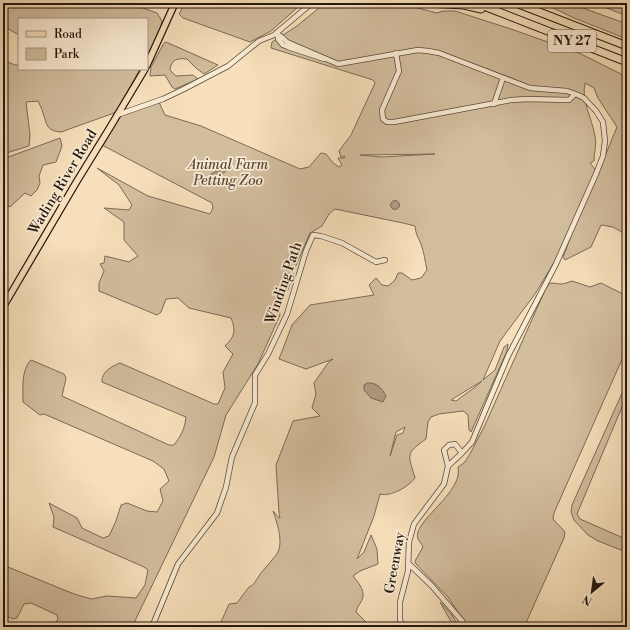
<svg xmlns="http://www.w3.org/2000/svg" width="630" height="630" font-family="'Libre Bodoni',serif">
  <rect width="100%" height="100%" fill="#f6dfba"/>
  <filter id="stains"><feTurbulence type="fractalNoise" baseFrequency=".005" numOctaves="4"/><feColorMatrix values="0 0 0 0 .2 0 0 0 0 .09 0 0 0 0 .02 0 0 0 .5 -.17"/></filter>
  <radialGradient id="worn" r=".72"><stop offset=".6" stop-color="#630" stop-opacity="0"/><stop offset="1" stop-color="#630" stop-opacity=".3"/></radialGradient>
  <path fill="#d2bd9d" stroke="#7b6a57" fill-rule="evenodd" d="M3,3h126l28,10 5,8 -2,9 -13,27v-38h-128v16l-16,-9z
    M185,3h115l-1,3 -28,25 -21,11 -67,-24 -4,-4z
    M325,3h74l38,10 6,-2h12l56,18 68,24 48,24v158l-14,-8 -12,-2 -10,22 -26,13 -2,-3 10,-26 -38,63 -35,47 -17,39 12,-10 9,-23 4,-3 -1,7 -36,81 -2,-2 -1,-15 -5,-4 -24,3 -8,3 -3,5 -2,17c-21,15 -18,15 -11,39 -7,9 -24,19 -35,16l-6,22 -17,43 7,-7 7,-17 6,14 1,15 -18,7 -7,5c5,6 11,13 10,21 -1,5 -6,9 -7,15l10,10 2,5h-151l4,-5 8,-18 8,-1 12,-16c6,-2 8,-9 12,-14 5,-6 11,-13 16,-19 7,-12 0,-31 -4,-43l6,7h1l-1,-5 -3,-48 17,-44 27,-5 -8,-8 4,-14 -2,-11 14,-20 5,-4 -27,10 -27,-10 13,-34 18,-20 64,-10 -5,-10 7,-7 6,7 6,1 7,-6 3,-7h4l10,7 9,-2 6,-8c-2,-9 -3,-18 -6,-26 -3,-7 -5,-9 -6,-18l-12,-3 -68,-14 -6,5 -7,12 -12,7 -16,37 -6,20 -7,6 -3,6 2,13 -22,49 -32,51 -12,42 -82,170h-79l5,-8 -1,-4 -26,-12 -7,1 -7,14 -4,1 -10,-4v-50l71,29 17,5 16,-3 29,2 9,-13 3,-15 -4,-3 -91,-40 1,-10 -5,-14 28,15 5,10 21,10 6,-2 7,-15 5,-16 6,-2 20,8 10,1 6,-11 -3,-12 9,-8 -5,-12 -11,-8 -109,-47 -4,1 -17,-13c0,-14 -2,-32 8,-42l33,14 2,4 -4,18 107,49h5c7,-9 11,-17 12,-28l-84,-35c-1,-10 10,-16 18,-19l94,41h4l7,-16 -2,-16 10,-18 -8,-8c10,-10 11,-15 6,-28l-42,-10 -11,-10 -12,1 -5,13 -4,3 -58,-24v-8l5,-12 -4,-7 4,-1 1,-7 24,6 9,-6 -14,-16v-18l-20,-14 25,2 3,-5 -13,-20 -22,-17 51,28 62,18 3,-6 -1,-5 -112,-59 17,-29 41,-15 7,15 36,11 99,43 9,-2 12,-14 5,1 7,9 6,4 3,-2 -4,-7h6l1,-2 -4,1 -2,-6 12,-16 24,-52 -2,-3 -102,-32 1,-6 25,-16zM585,83l9,5 4,10 19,29 -19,46 -8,-10 4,-2c0,-8 3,-18 1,-25 -3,-18 -14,-35 -10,-53zM435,154l-53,3 -22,-2 74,-1zM482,381l-8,7 -18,13 -5,-1zM405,427l-2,6 -6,2 -7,21 6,-24z
    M543,3h26l58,21v15l-53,-21z
    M594,3h33v13z
    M166,42l52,23 -14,9 -8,-6 -9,-9c-9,-1 -16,0 -17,11l6,6 17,-1 5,4 -23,10 -3,-2 -7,-12 -15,1 1,-9 13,-24z
    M3,60l12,5h4v4h121l-23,41 -3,3 -53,19c-15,-1 -14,-8 -18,-19 -1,-4 -3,-8 -5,-12l-12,1 4,33 -1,11 -26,8z
    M60,138l2,8 -6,16 -13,3 -4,11 1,7 -3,7 -6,6 -6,-3 -15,14 -7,-5v-43z
    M572,281l18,6 11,-4 22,11 4,-1v55l-73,165 -1,6 12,13 -1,6 -39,87 -1,2h-56l-20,-30 -32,-33 -1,-3 8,-14c-1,-3 -4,-6 -5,-8 -7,-17 46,-46 40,-72l6,-4 6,-9 15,-29 61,-137c5,-8 7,-4 15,-4 3,0 8,-2 11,-3z
    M627,382v13l-50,119 3,5 41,18 5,8 -5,5 -23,-9 -10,-6 -14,-15 -3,-8 1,-7z
    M440,602l12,13 7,12h-5z"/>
  <path fill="#af9b81" stroke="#776654" d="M221,165l6,4c-2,4 -3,4 -7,5l-4,5 -4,1 -2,-2 1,-4 6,-3z
    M390.5 205a4.5 4.5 0 1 1 9 0a4.5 4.5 0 1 1-9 0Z
    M367,383c9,-1 15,5 19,13l-3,6 -12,-4 -7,-8v-5z"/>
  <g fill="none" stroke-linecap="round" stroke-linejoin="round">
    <g stroke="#58493b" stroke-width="6">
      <path id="minor" d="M276,33l6,4 5,5 51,22 80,-14 10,1 11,2 91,35 37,3 11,4 6,3 12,13 7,11 2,19 -2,15 -7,18 -40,90 -48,92 -36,86 -10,11
        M278,35v4l5,6 5,2 36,12
        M396,53l3,18 -17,39 1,9 4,3h7l117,-22 16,-1 42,1 6,-6
        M494,104l9,-26
        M117,115l46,-16 21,-10 44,-23 31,-25 15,-6 38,-32
        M409,564l23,22 30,35 3,6
        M152,627l26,-63 39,-51 9,-26 6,-30 23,-54v-28l13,-21 19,-40 19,-63 7,-16 8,1 21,7 34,19 9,-2
        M402,627l-2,-8v-17l8,-31 1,-29 5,-18 30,-40 4,-18 -4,-16 5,-5 6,-1 7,9 -14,13"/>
    </g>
    <g stroke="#241711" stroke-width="8">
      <path id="major" d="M147,65l28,-62
        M3,307l74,-126 32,-52 36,-60"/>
    </g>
    <g stroke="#241711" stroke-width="9">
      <path id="highway" d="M428,3l36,2 17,4
        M476,3l151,59
        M516,3l111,43"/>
    </g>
    <use href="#minor" stroke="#f9ead2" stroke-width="4.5"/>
    <use href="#major" stroke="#f6dfba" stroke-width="5.5"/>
    <use href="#highway" stroke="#f6dfba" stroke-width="7"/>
  </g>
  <g text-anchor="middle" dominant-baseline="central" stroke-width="3.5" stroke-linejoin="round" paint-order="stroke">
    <rect fill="#f9ead2" stroke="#64564b" stroke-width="1" x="548" y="30" width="48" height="22" rx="3"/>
    <g font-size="13" font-weight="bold" fill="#241711">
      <text x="572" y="41">NY 27</text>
    </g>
    <g font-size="14" font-style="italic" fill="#58493b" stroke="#f9ead2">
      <text x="228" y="165">Animal Farm<tspan x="228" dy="16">Petting Zoo</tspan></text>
    </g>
    <g font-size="14" fill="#241711" stroke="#f9ead2">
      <text transform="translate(63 182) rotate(-59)">Wading River Road</text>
      <text transform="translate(284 283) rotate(-71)">Winding Path</text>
      <text transform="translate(395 563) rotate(-80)">Greenway</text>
    </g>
  </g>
  <rect width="630" height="630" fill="none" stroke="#f6dfba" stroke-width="16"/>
  <rect x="4" y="4" width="622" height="622" fill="none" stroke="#241711" stroke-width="2"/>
  <rect x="8" y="8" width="614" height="614" fill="none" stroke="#241711"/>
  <rect x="18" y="18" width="130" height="52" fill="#f9ead2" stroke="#a49685"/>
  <rect x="26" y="31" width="20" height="6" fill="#f6dfba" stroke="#a49685"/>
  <text x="54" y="38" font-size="12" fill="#241711">Road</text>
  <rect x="26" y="48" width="20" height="12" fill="#d2bd9d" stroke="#a49685"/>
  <text x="54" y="58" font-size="12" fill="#241711">Park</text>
  <g transform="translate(592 592) rotate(209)" stroke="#f9ead2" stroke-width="3" paint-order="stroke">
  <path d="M0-3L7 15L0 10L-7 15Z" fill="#241711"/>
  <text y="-6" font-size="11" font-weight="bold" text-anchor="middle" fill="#241711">N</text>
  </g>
  <rect width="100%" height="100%" filter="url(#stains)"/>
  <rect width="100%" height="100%" fill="url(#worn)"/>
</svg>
